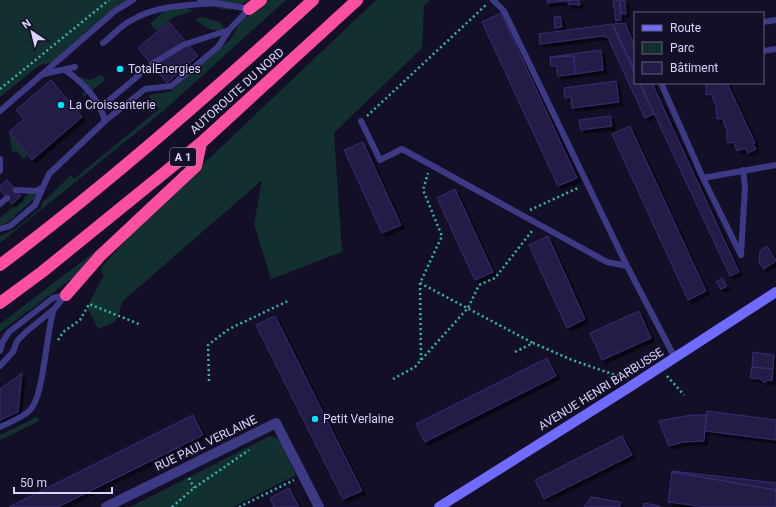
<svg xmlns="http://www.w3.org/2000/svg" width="776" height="507" font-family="Roboto,sans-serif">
  <defs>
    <filter id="shadow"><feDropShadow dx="3.5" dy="3.5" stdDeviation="0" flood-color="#0009"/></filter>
  </defs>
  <rect width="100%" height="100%" fill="#130f26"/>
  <path fill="#12302f" d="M0,0h129l-73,62 -16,3 -40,32z
    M198,0h51c-20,16 -30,9 -51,0z
    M270,0h16l-124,112 -162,131v-7l15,-7 26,-21 1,-5 29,-28 3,4 85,-70 -11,-14 21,-3 61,-52 11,-19z
    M376,0h54l-6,6 -2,42 -88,85 8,119 -71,27 -17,-55 8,-44 -139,121 -8,21 -17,7 -11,-22 17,-32 -4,-6 38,-43z
    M183,6l10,5 -21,7 -15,13 -7,-7 13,-12z
    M202,17l18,5 4,6 -6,3 -9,-2 -14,-9z
    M102,75l3,5 -21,17 -2,-3 5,-4 -9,-11 2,-2 9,3z
    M9,132l19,23 -4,4 -8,-8 -4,1z
    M38,186l1,7 -3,4 -28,25 -8,4v-8z
    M98,249l-21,26 -77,57v-8z
    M37,417l2,4 -39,19v-5z
    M270,436l7,2 3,3 16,34 -63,32h-103z"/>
  <path fill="#241b47" stroke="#3b2d73" filter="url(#shadow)" d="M547,0h26l-26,3z
    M573,0h6l1,5 -12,-1v-3z
    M613,0h6l2,20 -5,1z
    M625,0l1,14h-4l-2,-13z
    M501,13l76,165 -19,8 -76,-164z
    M560,16l2,11 -7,1 -1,-11z
    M169,22l29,34 -31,27 -29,-35z
    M625,23l10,23v25l-22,-47z
    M612,24l23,50v9h4l15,31 -9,4 -37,-80 -5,-2 -63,8 -1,-10z
    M601,50l2,20 -28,4 -1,-18 -24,1z
    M574,56l1,18 -17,2 -2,-10h-5l-1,-9z
    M51,80l31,37 -50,43 -23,-28 15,-13 -8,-9z
    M616,81l3,21 -47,6 -1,-11 -6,1 -1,-10z
    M640,83h12l87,189 -9,4z
    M706,83h21l28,60 -2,1 3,5 -8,4 -3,-5 -8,3 -4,-9 -5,1 -2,-9 2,-1 -6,-15 -5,1 -1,-9 1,-2 -6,-14 -5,1z
    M610,116l2,10 -31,4 -2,-10z
    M630,126l76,165 -18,9 -76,-166z
    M363,142l38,83 -19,8 -38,-83z
    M7,180l14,16 -9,8 -12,-14v-4z
    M455,189l38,83 -18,8 -38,-82z
    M548,236l37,83 -18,9 -38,-83z
    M767,246l9,15 -12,8 -5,-7 1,-11z
    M722,278l5,8 -6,3 -5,-7z
    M639,311l12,27 -49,22 -12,-27z
    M275,316l87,175 -19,8 -87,-174z
    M753,352l21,3 -1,14 -21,-2z
    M547,358l9,18 -131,66 -9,-18z
    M752,367l21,2 -1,12 -4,-1 -3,3 -5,-4 -10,-1z
    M22,373l-4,39 -18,8v-31z
    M707,411l69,9v20l-71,-9z
    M193,415l10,20 -145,72h-49z
    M691,415h15l-2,26 -21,1 -14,4 -10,-25z
    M622,436l10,19 -88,44 -9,-19z
    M672,471l104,12v7l-104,-18z
    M672,472l104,18v17h-69l-39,-5z
    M289,488l10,19h-25l-4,-9z
    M591,497l29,5v5h-36z
    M644,503l16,3v1h-17z"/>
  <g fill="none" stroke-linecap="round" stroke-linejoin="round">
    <path stroke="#2fb8b0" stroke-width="2.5" stroke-dasharray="2 3" stroke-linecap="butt" d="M0,89l109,-89
      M367,116l119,-111
      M530,210l50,-23
      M420,283l113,60
      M58,340l5,-8 17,-12 9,-16 50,20
      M515,352l18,-9 39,17 49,17 2,3
      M421,360l-1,-77 22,-47 -19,-46 5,-17
      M667,376l17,19
      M393,379l22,-12 6,-7 47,-52 11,-23 16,-7 37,-47
      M209,381l-1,-36 21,-16 61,-29
      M189,478l5,10
      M172,507l22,-19 55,-38
      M239,507l55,-27"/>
    <path stroke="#3d3a85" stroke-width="6" d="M200,0l49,9
      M763,22l13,-2
      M103,43c9,-7 18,-18 29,-23 25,-15 57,-15 85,-17
      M763,51l13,-2
      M152,64l31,-19 46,-15
      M65,70c19,13 34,29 40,51
      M44,74l31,-7
      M661,83l42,95 73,-13
      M101,107l38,-32
      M0,111l115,-100 18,-11
      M361,121l19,39 22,-11 205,113 20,4 -123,-255 -11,-11
      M0,159v12
      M703,178l38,77 4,-68 -2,-17
      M16,190l20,1 7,-4
      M0,204l7,-6
      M0,229l10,-3 25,-21 14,-31 56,-53 40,-32 26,-3 47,-39 11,-17 20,-21
      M627,266l48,92
      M0,351l3,-10 6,-9 44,-34 13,-3
      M0,366l13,-14 4,-11 10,-10 27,-22 12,-14
      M0,427c10,-5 22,-9 30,-17 14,-13 16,-78 24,-101"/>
    <path stroke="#3d3a85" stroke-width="10" d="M106,507l170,-84 43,84"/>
    <path stroke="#6f6bff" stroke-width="10" d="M439,507l189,-119 148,-96"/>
    <path stroke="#ff4fa3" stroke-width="12" d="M249,9l12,-9
      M0,265c109,-82 212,-173 313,-265
      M66,295l34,-39 96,-90 5,-23
      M0,303l42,-31 159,-129 156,-143"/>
  </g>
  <g fill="#00e5ff" stroke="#130f26" stroke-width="1.5">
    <circle cx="120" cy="69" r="4"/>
    <circle cx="61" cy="105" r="4"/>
    <circle cx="315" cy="419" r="4"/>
  </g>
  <g text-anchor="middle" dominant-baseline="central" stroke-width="3" stroke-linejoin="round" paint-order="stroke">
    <rect fill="#130f26" stroke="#9e99be" stroke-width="1" x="170" y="148" width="26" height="18" rx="3"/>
    <g font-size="11" font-weight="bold" fill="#d9d4ff">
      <text x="183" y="157">A 1</text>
    </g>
    <g font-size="12" fill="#d9d4ff" stroke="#130f26" text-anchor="start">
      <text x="128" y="69">TotalEnergies</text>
      <text x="69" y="105">La Croissanterie</text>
      <text x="323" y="419">Petit Verlaine</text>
    </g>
    <g font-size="12" fill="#d9d4ff" stroke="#130f26">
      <text transform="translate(237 91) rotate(-42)">AUTOROUTE DU NORD</text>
      <text transform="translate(601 389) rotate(-32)">AVENUE HENRI BARBUSSE</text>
      <text transform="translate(206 443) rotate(-26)">RUE PAUL VERLAINE</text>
    </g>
  </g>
  <rect x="634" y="12" width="130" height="72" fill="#130f26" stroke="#625e7d"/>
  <rect x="642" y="25" width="20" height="6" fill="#6f6bff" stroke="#625e7d"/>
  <text x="670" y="32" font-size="12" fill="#d9d4ff">Route</text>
  <rect x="642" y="42" width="20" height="12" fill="#12302f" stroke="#625e7d"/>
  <text x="670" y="52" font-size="12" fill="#d9d4ff">Parc</text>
  <rect x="642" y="62" width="20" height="12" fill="#241b47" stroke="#625e7d"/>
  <text x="670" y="72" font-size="12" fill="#d9d4ff">Bâtiment</text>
  <g transform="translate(32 32) rotate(325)" stroke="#130f26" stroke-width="3" paint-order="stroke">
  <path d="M0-3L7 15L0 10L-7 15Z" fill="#d9d4ff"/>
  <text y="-6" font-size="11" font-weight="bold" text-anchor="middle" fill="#d9d4ff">N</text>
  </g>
  <path d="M14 487v6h98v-6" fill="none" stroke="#d9d4ff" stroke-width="2"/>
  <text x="20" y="487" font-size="12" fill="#d9d4ff" stroke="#130f26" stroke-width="3" paint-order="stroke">50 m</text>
</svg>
